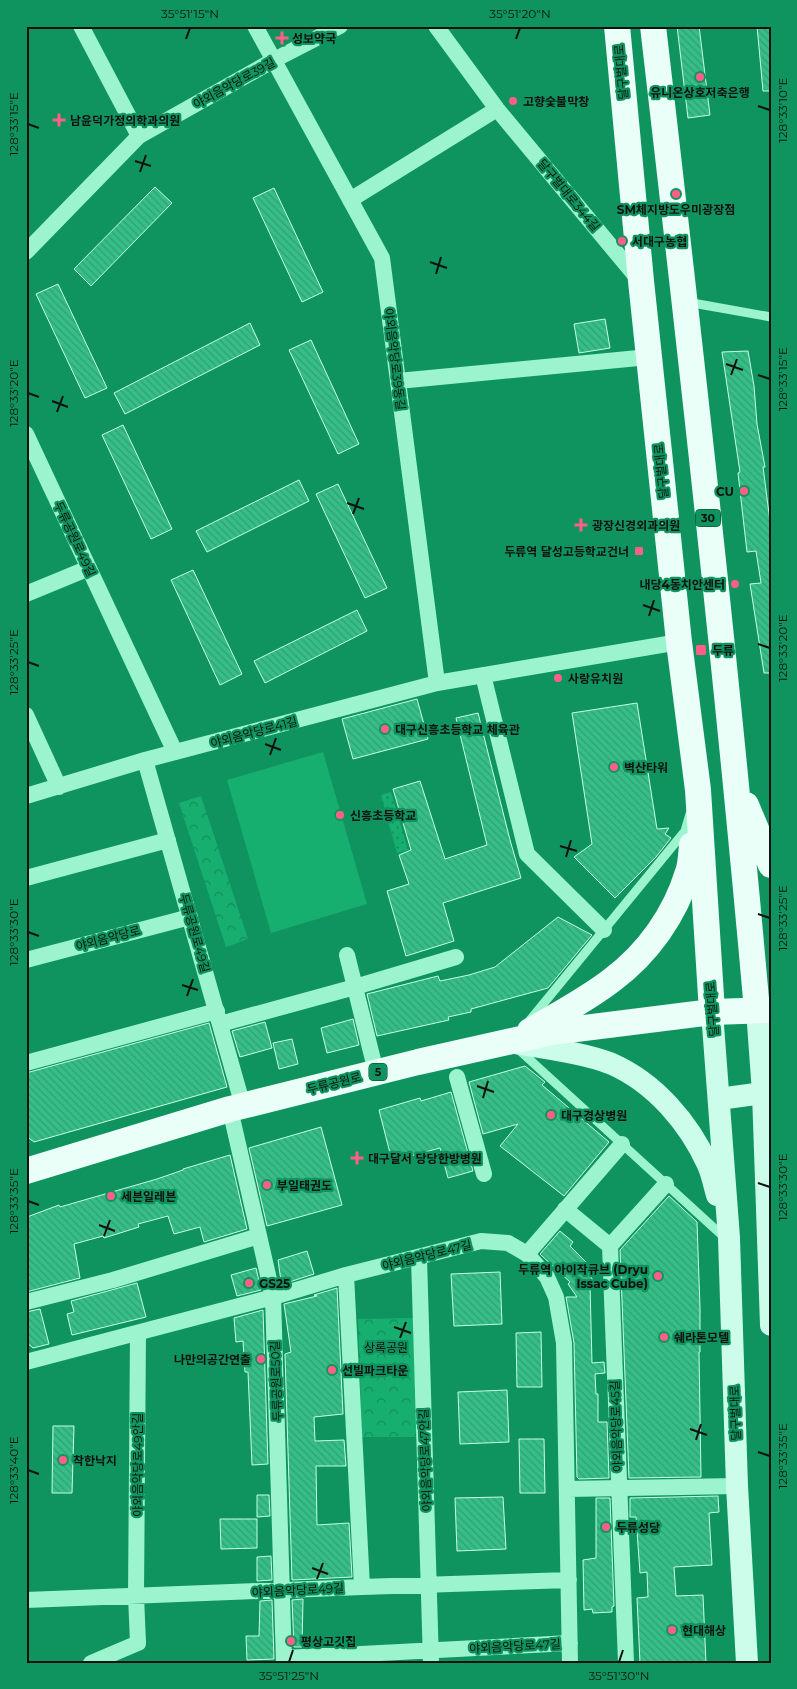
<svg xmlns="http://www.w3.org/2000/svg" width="797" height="1689" font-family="Montserrat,'Noto Sans KR',sans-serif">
  <defs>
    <pattern id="grass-dots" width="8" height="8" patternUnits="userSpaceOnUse" patternTransform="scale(1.25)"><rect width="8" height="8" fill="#16af70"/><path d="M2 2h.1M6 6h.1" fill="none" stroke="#138d5b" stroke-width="1.8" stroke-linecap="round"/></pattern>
    <pattern id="park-crowns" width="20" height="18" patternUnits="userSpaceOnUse" patternTransform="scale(1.25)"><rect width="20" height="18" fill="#16af70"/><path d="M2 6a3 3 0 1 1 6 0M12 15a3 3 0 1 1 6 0" fill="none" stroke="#138d5b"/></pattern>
    <pattern id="building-back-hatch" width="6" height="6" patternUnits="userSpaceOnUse" patternTransform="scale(1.25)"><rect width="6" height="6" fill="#37bd86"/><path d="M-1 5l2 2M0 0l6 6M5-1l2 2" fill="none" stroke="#30a173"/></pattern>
  </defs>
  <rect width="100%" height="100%" fill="#0f945f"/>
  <path fill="url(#grass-dots)" d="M391,792l17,58 -11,3 -16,-58z"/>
  <path fill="url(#park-crowns)" d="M201,796l47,143 -22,8 -47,-144z
    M413,1318l4,119h-55l-4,-118z"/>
  <path fill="#16af70" d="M323,752l44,152 -96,29 -44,-153z"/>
  <path fill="url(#building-back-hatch)" stroke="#c4fee6" d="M677,26h22l11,89 -22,3z
    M757,26h14v65h-8z
    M155,187l17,16 -81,83 -17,-17z
    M274,188l49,104 -21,10 -49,-104z
    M58,284l49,104 -22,10 -49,-104z
    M605,319l5,29 -31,5 -5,-29z
    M250,323l10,22 -135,69 -11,-21z
    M311,340l48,104 -21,10 -49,-104z
    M748,351l6,35 3,38 8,43h-2l8,62v144h-7l-14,-89 11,-1 -5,-32 -9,1 -9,-79 2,-1 -18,-120z
    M123,425l49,104 -21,10 -49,-104z
    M299,480l10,21 -102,51 -11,-21z
    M338,484l49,104 -22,10 -49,-104z
    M193,570l49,104 -22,11 -49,-105z
    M357,610l10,21 -102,52 -11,-22z
    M417,699l11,40 -75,20 -11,-40z
    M637,703l20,126 12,-1 -4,6 6,4 -15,19 -41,41 -41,-41 18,-13 -20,-131z
    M478,713l32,127 11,38 -78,25 11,38 -48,15 -19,-65 22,-7 -10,-29 12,-5 -18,-61 27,-8 25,78 42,-14 -31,-127z
    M558,917l34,18 -44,53 -77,21v3l-23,5 1,3 -72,16 -10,-42 71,-18 2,5 29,-6 26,-8z
    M353,1019l6,26 -32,8 -6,-25z
    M265,1022l7,26 -32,9 -8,-26z
    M209,1023l18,64 -193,55 -8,-6v-63z
    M292,1039l6,25 -19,5 -6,-26z
    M525,1066l20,16 -3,3 67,57 -45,54 -64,-50 18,-22 -35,10 -14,-52z
    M451,1092l22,79 -25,7 -8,-30 -48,13 -13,-51 41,-12 1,3z
    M321,1127l21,78 -75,21 -18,-78z
    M230,1155l17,74 -43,13 -4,-15 -26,7 -6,-18 -30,8 1,3 -35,11 -1,-2 -29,8 6,34 -54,14 1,-75 32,-12 1,2 97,-28 26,-9v-1z
    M669,1196l28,26 3,86v44h-1l2,125 -72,1 -9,-228z
    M560,1231l13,11 -3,4 17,17 -3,3 10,16 -4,3 2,78 12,-1 1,11 -10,1 1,20h2v28h9l2,56 -30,1 -2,-2 -3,-134 -8,-46h11l-9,-13 2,-2 -30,-28z
    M307,1251l7,23 -28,9 -5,-2 -3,-21z
    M256,1268l5,22 -24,6 -6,-21z
    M500,1272l2,52 -48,2 -3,-52z
    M137,1283l9,34 -74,18 -5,-21 7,-2 -3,-11z
    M337,1288l6,126 -29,3 1,24 29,-1 2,26h-30l1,59 32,-2 3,54 -60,3 -7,-226 6,-2 -7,-48 33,-8 -3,-1z
    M40,1309l9,35 -16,4 -7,-6v-30z
    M263,1310l5,154 -16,1 -4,-93h-3l-2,-31 -7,1 -2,-24z
    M541,1332l1,55h-25l-1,-54z
    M507,1390l2,52 -49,2 -2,-52z
    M53,1426h21l-2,67h-20z
    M519,1439h25l1,54h-25z
    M257,1495h12l1,21 -13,1z
    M718,1496l1,16 -10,1 3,52 -38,2 2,29 27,-1 3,68h-66l-3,-65 11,-1 -1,-25 -7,1 -4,-56h-6v-19z
    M503,1497l3,52 -49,2 -2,-53z
    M596,1498h14l4,108 -2,1v5l-19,1 -1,-4 -8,1 -1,-50 13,-2z
    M220,1519h37v29l-36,1z
    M271,1556l1,24 -15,1v-24z
    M303,1599l-1,48h-8l-2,-47z
    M272,1600l2,59 -27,1 -1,-24h13l1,-35z"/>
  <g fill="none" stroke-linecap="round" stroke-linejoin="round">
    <path stroke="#9cf4cf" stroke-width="9" d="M687,302l84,15
      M530,1020l155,-189 5,-17
      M518,1049l207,189"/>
    <path stroke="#9cf4cf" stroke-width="16" d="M81,26l58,110
      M255,26l127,232 55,425
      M436,26l61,83 142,171
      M350,200l147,-91
      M26,252l113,-116 135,-76 66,-34
      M398,381l251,-24
      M26,434l149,318
      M26,594l63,-26
      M483,675l44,179 77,76
      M26,715l33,72
      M145,760l98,346
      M26,796l119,-36 292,-77 242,-41
      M26,878l142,-38
      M347,955l29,117
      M26,960l164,-43
      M220,1024l135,-37 101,-30
      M26,1063l191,-52
      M457,1077l27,97
      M230,1109l43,188 11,366
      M565,1209l45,37 16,417
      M610,1246l56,-62
      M527,1254l95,-110
      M419,1258l12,405
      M346,1275l16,312
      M26,1302l87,-22 146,-44
      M26,1362l247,-65 73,-22 135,-34 27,2 19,11 20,23 9,20 8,46 6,320
      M567,1489l170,-3
      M26,1600l336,-13 207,-7
      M284,1658l286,-15
      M91,1663l47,-20 -2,-47 2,-263"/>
    <path stroke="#cbfdea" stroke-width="22" d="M757,1010l6,83 8,232
      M712,1012l17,226 8,248 10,177
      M514,1043c29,5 71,10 98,21 43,19 77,59 96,101 4,9 6,20 9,30
      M719,1099l44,-6"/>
    <path stroke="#e9fff7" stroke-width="26" d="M617,26l24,255 38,361 19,148 14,222
      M653,26c38,328 75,655 104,984
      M746,805l25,60
      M530,1031c27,-16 56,-31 82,-51 36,-27 63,-65 76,-108 3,-8 3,-18 4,-27
      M26,1171l204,-62 188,-47 134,-30 160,-20 59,-2"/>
  </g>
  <path fill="none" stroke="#111" stroke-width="2" d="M186,39l4,-11M516,39l4,-11M758,106l12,4M28,124l11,4M135,161l16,5M140,172l6,-17M430,262l17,6M436,274l5,-17M726,364l17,6M731,375l6,-16M758,375l12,4M28,393l11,4M52,401l16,6M57,412l6,-16M347,503l17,6M353,514l6,-16M643,605l17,6M649,616l5,-16M758,644l12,4M28,662l11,4M265,744l16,6M270,755l6,-17M560,846l17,5M566,857l5,-17M758,914l12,4M28,932l11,4M182,985l16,5M187,996l6,-17M477,1086l17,6M483,1098l5,-17M758,1183l12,4M28,1201l11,4M99,1225l16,6M104,1236l6,-16M394,1327l17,6M400,1338l6,-16M690,1429l17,6M696,1440l5,-16M758,1452l12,4M28,1470l11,4M312,1568l16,6M317,1579l6,-16M289,1662l4,-12M619,1662l4,-12"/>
  <g fill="#ff5f87" stroke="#0f945f" stroke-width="2">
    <path d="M279.5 30.5h5v5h5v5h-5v5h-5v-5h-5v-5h5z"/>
    <circle cx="700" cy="77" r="5"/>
    <circle cx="513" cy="101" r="5"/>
    <path d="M56.5 112.5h5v5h5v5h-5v5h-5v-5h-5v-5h5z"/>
    <circle cx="676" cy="194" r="5"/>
    <circle cx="622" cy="241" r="5"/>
    <circle cx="744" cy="491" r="5"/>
    <path d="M578.5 517.5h5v5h5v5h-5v5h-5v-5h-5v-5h5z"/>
    <rect x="634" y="546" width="10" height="10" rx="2.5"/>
    <circle cx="735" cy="584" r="5"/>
    <rect x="695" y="644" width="12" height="12" rx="2.5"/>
    <circle cx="558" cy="678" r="5"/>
    <circle cx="385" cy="729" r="5"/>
    <circle cx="614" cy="767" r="5"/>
    <circle cx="340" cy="815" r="5"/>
    <circle cx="551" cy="1115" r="5"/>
    <path d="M354.5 1150.5h5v5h5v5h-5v5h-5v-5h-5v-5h5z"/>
    <circle cx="267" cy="1185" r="5"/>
    <circle cx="111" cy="1196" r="5"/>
    <circle cx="658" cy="1276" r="5"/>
    <circle cx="249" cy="1283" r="5"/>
    <circle cx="664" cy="1337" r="5"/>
    <circle cx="261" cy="1359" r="5"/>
    <circle cx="332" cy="1370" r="5"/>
    <circle cx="63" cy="1460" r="5"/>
    <circle cx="606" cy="1527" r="5"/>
    <circle cx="672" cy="1630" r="5"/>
    <circle cx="291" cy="1641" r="5"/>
  </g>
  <g text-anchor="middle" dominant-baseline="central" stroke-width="4.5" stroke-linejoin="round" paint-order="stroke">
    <g fill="#0f945f" stroke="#103828" stroke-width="1">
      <rect x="695.5" y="509.5" width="25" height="17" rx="4"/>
      <rect x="369" y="1063.5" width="18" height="17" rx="4"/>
    </g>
    <g font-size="11" font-weight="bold" fill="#111">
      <text x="708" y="518">30</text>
      <text x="378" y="1072">5</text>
    </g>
    <g font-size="12" font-weight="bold" fill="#111" stroke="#0f945f" text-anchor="start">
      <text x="292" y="38">성보약국</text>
      <text x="700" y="92" text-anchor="middle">유니온상호저축은행</text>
      <text x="523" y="101">고향숯불막창</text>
      <text x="70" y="120">남윤덕가정의학과의원</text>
      <text x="676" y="209" text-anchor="middle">SM체지방도우미광장점</text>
      <text x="632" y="241">서대구농협</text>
      <text x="734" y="491" text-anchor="end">CU</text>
      <text x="592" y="525">광장신경외과의원</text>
      <text x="629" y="551" text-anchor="end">두류역 달성고등학교건너</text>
      <text x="725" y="584" text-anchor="end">내당4동치안센터</text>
      <text x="712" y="650">두류</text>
      <text x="568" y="678">사랑유치원</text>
      <text x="395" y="729">대구신흥초등학교 체육관</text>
      <text x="624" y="767">벽산타워</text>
      <text x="350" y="815">신흥초등학교</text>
      <text x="561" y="1115">대구경상병원</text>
      <text x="368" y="1158">대구달서 당당한방병원</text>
      <text x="277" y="1185">부일태권도</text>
      <text x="121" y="1196">세븐일레븐</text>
      <text x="648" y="1269" text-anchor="end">두류역 아이작큐브 (Dryu<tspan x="648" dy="14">Issac Cube)</tspan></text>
      <text x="259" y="1283">GS25</text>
      <text x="674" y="1337">쉐라톤모텔</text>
      <text x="251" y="1359" text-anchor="end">나만의공간연출</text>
      <text x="342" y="1370">선빌파크타운</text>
      <text x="73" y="1460">착한낙지</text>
      <text x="616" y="1527">두류성당</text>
      <text x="682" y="1630">현대해상</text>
      <text x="301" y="1641">평상고깃집</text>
    </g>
    <g font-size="12" fill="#111" stroke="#0f945f">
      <text transform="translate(621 72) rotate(-95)">달구벌대로</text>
      <text transform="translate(234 83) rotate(-29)">야외음악당로39길</text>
      <text transform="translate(569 195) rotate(50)">달구벌대로344길</text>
      <text transform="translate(395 359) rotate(83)">야외음악당로39동길</text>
      <text transform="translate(661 471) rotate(-96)">달구벌대로</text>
      <text transform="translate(75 539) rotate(65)">두류공원로49길</text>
      <text transform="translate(254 732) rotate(-15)">야외음악당로41길</text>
      <text transform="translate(195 933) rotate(74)">두류공원로49길</text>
      <text transform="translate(108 938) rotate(-15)">야외음악당로</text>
      <text transform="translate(712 1009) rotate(-94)">달구벌대로</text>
      <text transform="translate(334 1083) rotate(-14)">두류공원로</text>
      <text transform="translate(427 1255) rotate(-14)">야외음악당로47길</text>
      <text transform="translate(276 1381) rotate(-92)">두류공원로50길</text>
      <text transform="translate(735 1413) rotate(-92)">달구벌대로</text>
      <text transform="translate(616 1426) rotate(-92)">야외음악당로45길</text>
      <text transform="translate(425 1460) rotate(-92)">야외음악당로47안길</text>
      <text transform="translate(137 1465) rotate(-90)">야외음악당로49안길</text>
      <text transform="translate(298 1590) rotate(-3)">야외음악당로49길</text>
      <text transform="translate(515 1646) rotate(-3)">야외음악당로47길</text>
    </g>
    <g font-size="12" fill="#111" stroke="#0f945f">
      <text x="386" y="1347">상록공원</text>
    </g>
  </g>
  <rect width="797" height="1689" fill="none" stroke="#0f945f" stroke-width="55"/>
  <rect x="28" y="28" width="742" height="1634" fill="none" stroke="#111" stroke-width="2"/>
  <g font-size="12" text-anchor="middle" fill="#111">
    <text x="190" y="18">35°51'15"N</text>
    <text x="520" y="18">35°51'20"N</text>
    <text transform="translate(783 110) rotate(-90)" y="4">128°33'10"E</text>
    <text transform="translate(14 124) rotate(-90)" y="4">128°33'15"E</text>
    <text transform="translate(783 379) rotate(-90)" y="4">128°33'15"E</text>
    <text transform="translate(14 393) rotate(-90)" y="4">128°33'20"E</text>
    <text transform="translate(783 648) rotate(-90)" y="4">128°33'20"E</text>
    <text transform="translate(14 662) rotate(-90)" y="4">128°33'25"E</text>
    <text transform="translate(783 918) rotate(-90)" y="4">128°33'25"E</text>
    <text transform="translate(14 932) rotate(-90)" y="4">128°33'30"E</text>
    <text transform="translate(783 1187) rotate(-90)" y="4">128°33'30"E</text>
    <text transform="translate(14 1201) rotate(-90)" y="4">128°33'35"E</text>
    <text transform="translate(783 1456) rotate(-90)" y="4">128°33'35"E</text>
    <text transform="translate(14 1470) rotate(-90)" y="4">128°33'40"E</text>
    <text x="289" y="1680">35°51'25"N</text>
    <text x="619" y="1680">35°51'30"N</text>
  </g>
</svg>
